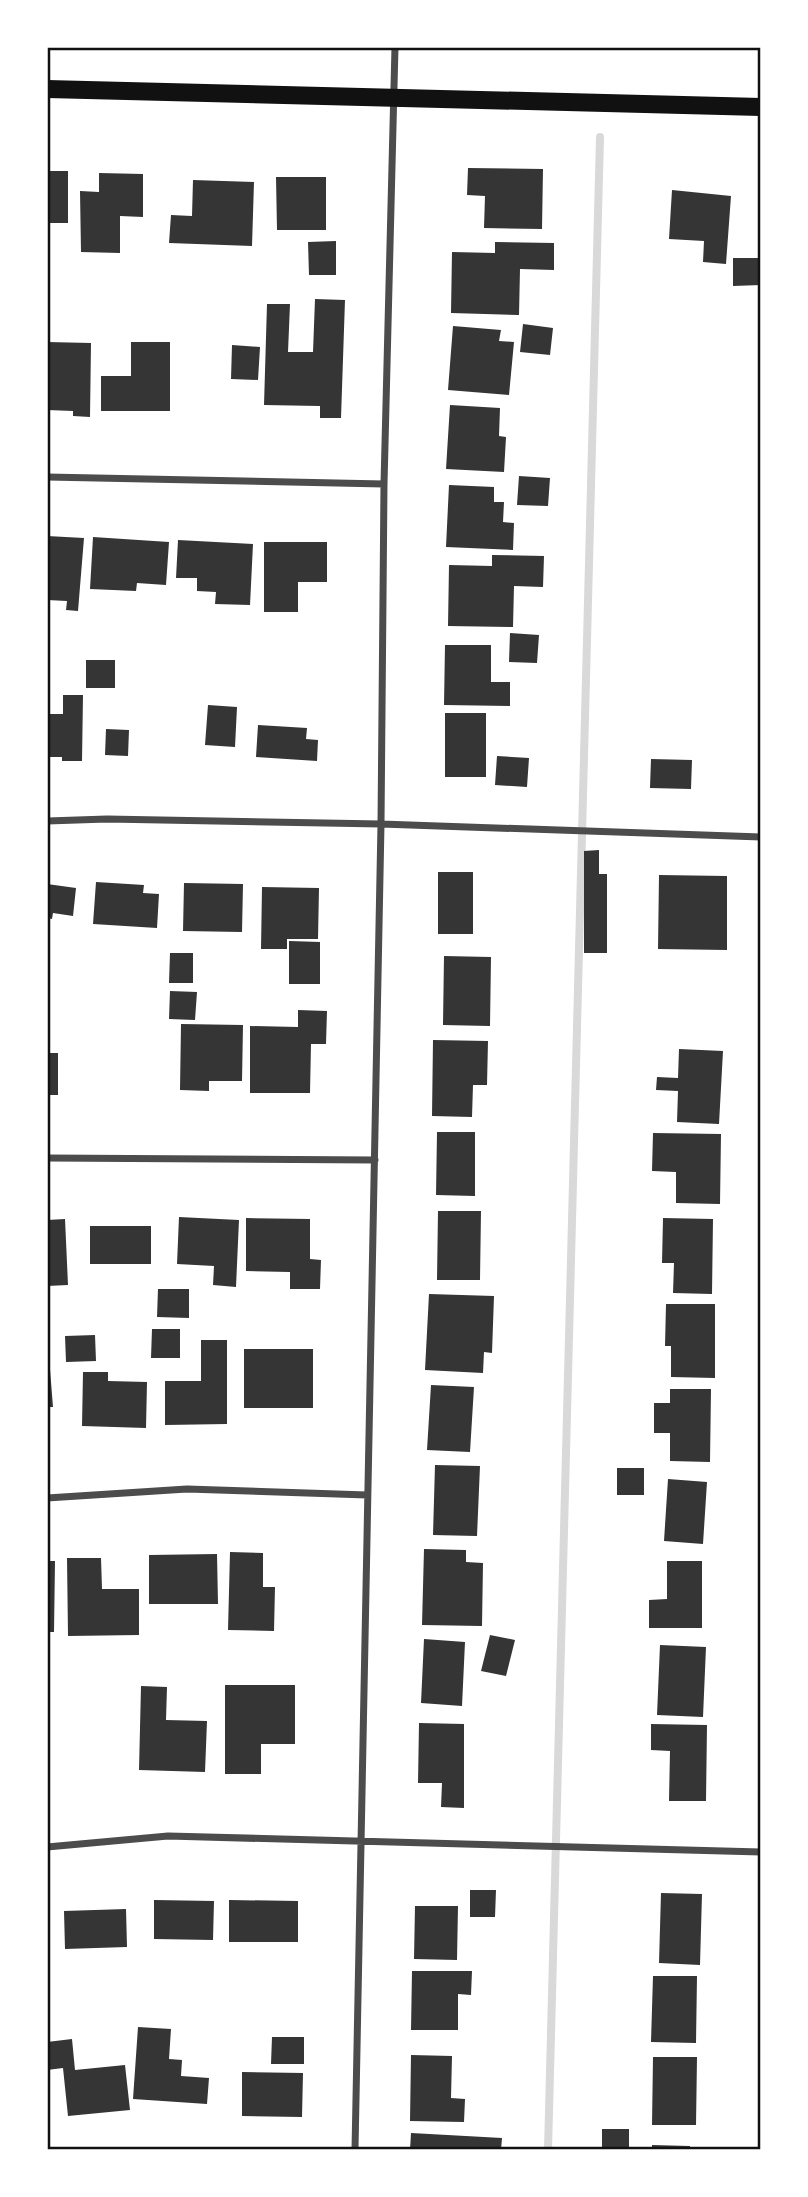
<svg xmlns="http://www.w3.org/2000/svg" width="808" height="2197" font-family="Roboto,sans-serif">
  <rect width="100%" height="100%" fill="#fff"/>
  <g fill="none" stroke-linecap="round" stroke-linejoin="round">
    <path stroke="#d9d9d9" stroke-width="8" d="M548,2150l52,-2013"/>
  </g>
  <path fill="#353535" d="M468,168l75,1 -1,60 -58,-1 1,-32 -18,-1z
    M47,171h21v52h-21z
    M99,173l44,1v43l-23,-1v37l-39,-1 -1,-61 19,1z
    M276,177h50v53h-49z
    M193,180l61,2 -2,64 -83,-3 2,-28 21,1z
    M672,190l59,6 -5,68 -23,-2 1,-21 -35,-2z
    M336,241v34h-27l-1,-33z
    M495,242l59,1v27l-34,-1 -1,46 -68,-2 1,-61 43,1z
    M733,258h28v27l-28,1z
    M315,299l30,1 -4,118h-21v-12l-56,-1 3,-101h23l-2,48h25z
    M523,324l30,4 -3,27 -30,-3z
    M453,326l48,4 -2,11 15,1 -5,53 -61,-5z
    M47,342l44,1 -1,74 -17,-1v-5l-26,-1z
    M131,342h39v69h-69v-35h30z
    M232,345l28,2 -2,33 -27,-1z
    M450,405l50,3 -1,28 7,1 -2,35 -58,-3z
    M519,476l31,2 -2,28 -31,-1z
    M449,485l45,2v15h10l-1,20 11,1 -1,27 -67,-3z
    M47,536l37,2 -6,73 -12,-1 1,-9 -20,-1z
    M93,537l76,5 -3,43 -29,-2 -1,8 -46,-2z
    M178,540l75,4 -3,61 -35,-1 1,-12 -19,-1v-13h-21z
    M264,542h63v40h-29v30h-34z
    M492,555l52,1 -1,31 -29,-1 -1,41 -65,-1 1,-61 43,1z
    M510,633l29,2 -2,28 -28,-1z
    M445,645h46v37h19v24l-66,-1z
    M86,660h29v28h-29z
    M63,695h20l-1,66h-20v-4h-15v-43h16z
    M208,705l29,2 -2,40 -30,-2z
    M445,713h41v64h-41z
    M258,725l49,3 -1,11 12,1 -1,21 -61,-4z
    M106,729l23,1 -1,26 -23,-1z
    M497,756l32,2 -2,29 -32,-2z
    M651,759l41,1 -1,29 -41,-1z
    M599,850v24h8v79h-23v-102z
    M438,872h35v62h-35z
    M659,875l68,1v74l-69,-1z
    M96,882l48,3 -1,8 16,1 -2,34 -64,-4z
    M184,883l59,1 -1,48 -59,-1z
    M47,884l29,4 -3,28 -20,-3 -1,6 -5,-1z
    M262,887l57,1 -1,51h-31v10h-26z
    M289,941l31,1v42h-31z
    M170,953h23v30h-24z
    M444,956l47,1 -1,69 -47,-1z
    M170,991l27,1 -2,28 -26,-1z
    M298,1010l29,1 -1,33h-15l-1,49h-60v-67l48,1z
    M181,1024l62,1 -1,56h-33v10l-29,-1z
    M433,1040l55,1 -1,44h-14l-1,32 -40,-1z
    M679,1049l44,2 -4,73 -42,-2 1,-31 -22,-1 1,-13 21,1z
    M47,1053h11v42h-11z
    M437,1132h38v64l-39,-1z
    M653,1133l68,1 -1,70 -44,-1v-31l-24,-1z
    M438,1211h43l-1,69h-43z
    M179,1217l60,3 -3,67 -23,-2 1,-19 -37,-2z
    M246,1218l64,1v40l11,1 -1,29h-30v-17l-44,-1z
    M663,1218l50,1 -1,75 -39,-1 1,-30h-12z
    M65,1219l3,66 -21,1v-66z
    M90,1226h61v38h-61z
    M158,1289h31v29l-32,-1z
    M429,1294l65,2 -2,57 -8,-1 -1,21 -58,-3z
    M666,1304h49v74l-44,-1v-31h-6z
    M152,1329h28v29h-29z
    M95,1335l1,26 -30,1 -1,-26z
    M201,1340h26v84l-62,1v-44h36z
    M244,1349h69v59h-69z
    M47,1357h2l4,50h-6z
    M83,1372h25v9l39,1 -1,46 -64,-2z
    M431,1385l43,2 -4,65 -43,-2z
    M670,1389h41l-1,73 -40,-1v-28h-16v-30h16z
    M435,1465l45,1 -3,70 -44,-1z
    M617,1468h27v27h-27z
    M668,1479l39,3 -4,62 -39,-3z
    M424,1549l42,1v12l17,1 -1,63 -60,-1z
    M230,1552l33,1v34h12l-1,44 -46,-1z
    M217,1554l1,50h-69v-49z
    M67,1558h34l1,31h37v46l-71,1z
    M47,1561h8l-1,71h-7z
    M667,1561h35v67h-53v-28l18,-1z
    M490,1635l25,5 -9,36 -25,-5z
    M424,1639l41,3 -3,64 -41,-3z
    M660,1645l46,2 -3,70 -46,-2z
    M225,1685h70v59h-34v30h-36z
    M141,1686l26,1 -1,33 41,1 -2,51 -66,-2z
    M419,1723l45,1v84l-23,-1 1,-24h-24z
    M651,1724l56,1 -1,76h-37l1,-50 -19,-1z
    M470,1890h26l-1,27h-25z
    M661,1893l41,1 -2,71 -41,-2z
    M154,1900l60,1 -1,39 -59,-1z
    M229,1900l69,1v41h-69z
    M415,1906h43l-1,54 -43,-1z
    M126,1909l1,38 -62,2 -1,-38z
    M412,1971h60l-1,24 -13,-1v36h-47z
    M653,1976h44l-1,67 -45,-1z
    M138,2027l33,2 -2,30 13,1 -1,16 28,2 -2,26 -74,-5z
    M272,2037h32v27h-33z
    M72,2039l3,31 50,-5 5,45 -62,6 -5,-48 -16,2v-28z
    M411,2055l41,1 -1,42 14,1 -1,23 -54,-1z
    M653,2057h44l-1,68h-44z
    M242,2072l61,1 -1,44 -60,-1z
    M602,2129h27v21h-27z
    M411,2133l91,5 -1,12h-91z
    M652,2145l38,1v4h-38z"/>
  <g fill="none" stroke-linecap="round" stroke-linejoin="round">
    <path stroke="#4c4c4c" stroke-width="7" d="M47,477l337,7
      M47,821l60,-2 274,5 380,13
      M47,1158l328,2
      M47,1498l140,-9 180,6
      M47,1847l121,-11 593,16
      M355,2150l26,-1326 3,-340 11,-437"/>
    <path stroke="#111" stroke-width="18" d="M47,89l714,18"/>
  </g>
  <rect width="808" height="2197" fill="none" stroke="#ffffff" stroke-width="98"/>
  <rect x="49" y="49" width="710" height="2099" fill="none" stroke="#111" stroke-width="2.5"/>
</svg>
